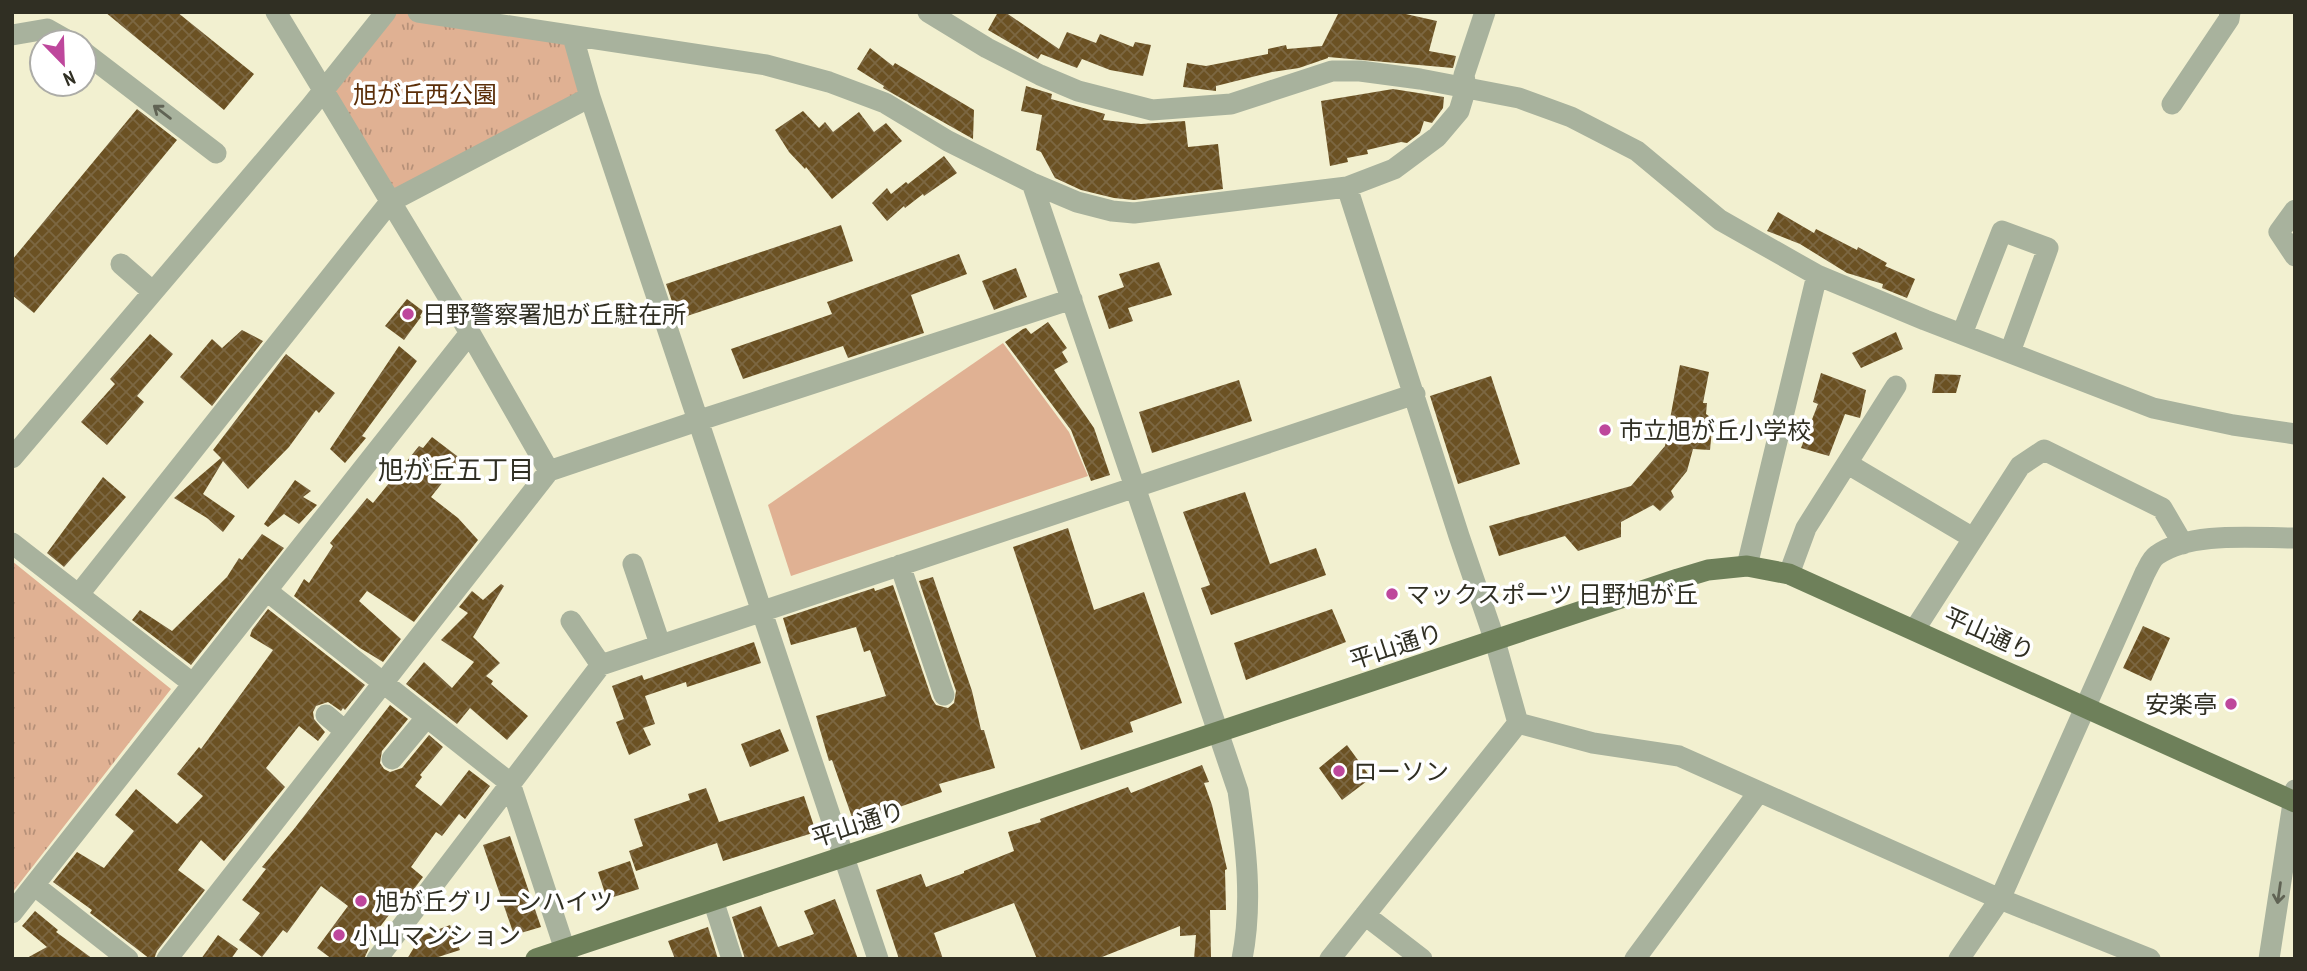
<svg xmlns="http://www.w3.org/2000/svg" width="2307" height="971" font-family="'PT Sans Narrow','Noto Sans JP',sans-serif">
  <defs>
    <pattern id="park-tufts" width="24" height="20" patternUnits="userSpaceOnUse" patternTransform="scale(1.75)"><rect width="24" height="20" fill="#e0b193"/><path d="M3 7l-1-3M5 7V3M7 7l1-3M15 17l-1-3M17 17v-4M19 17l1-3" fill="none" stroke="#b69078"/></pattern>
    <pattern id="building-cross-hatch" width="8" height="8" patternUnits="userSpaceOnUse" patternTransform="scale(1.75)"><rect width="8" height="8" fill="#6b5123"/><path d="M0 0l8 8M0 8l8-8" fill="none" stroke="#7c6742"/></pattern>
  </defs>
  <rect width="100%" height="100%" fill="#f2f0d0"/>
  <path fill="#e0b193" d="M1003,343l66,89 19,44 -297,100 -23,-71z"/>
  <path fill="url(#park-tufts)" d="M386,12h31l156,25 17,60 -200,105 -66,-111z
    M12,561l159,128 -159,204z"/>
  <path fill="url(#building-cross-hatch)" d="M105,12h72l77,62 -30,36z
    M998,12h7l54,37 8,-17 29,11 4,-9 33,13 2,-5 16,3 -8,31 -33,-6 -28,-11 -5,9 -36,-14 -3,5 -50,-29z
    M1339,12h58l40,9 -8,30 27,5 -3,12 -125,-11v1l-29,10 -27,4 -56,14v5l-33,-4 4,-24 19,3 62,-12v-5l18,-4 1,4 35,-3z
    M870,48l23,18 2,-3 79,47 -1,29 -90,-51 1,-2 -27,-17z
    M1026,86l26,8 -1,5 54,15 -2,6 38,4 44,-3 3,26 30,-3 5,45 -89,11 -20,-2 -33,-8 -26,-12 -14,-26 -5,-2 6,-35 -21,-4z
    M1393,89l51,8 -1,11 -11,15 -8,-2 -4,12 -13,10 -6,-1 -34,8 1,4 -21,4 1,4 -18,4 -9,-65z
    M137,109l40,31 -143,173 -22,-18v-35z
    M803,111l16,17 6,-6 8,10 26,-20 15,20 12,-9 16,18 -70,58 -26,-32 -1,2 -16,-17 -14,-22z
    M944,156l13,17 -33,23 -1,-2 -18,14 -1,-2 -17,15 -15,-18 15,-15 4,6 15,-12 2,2z
    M1778,212l36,21 2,-4 41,21 1,-3 29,16 -2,3 30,13 -8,19 -25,-10 1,-4 -36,-11 -47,-29 -33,-13z
    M841,225l12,36 -175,58 -12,-35z
    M959,254l8,20 -56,21 13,38 -76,25 -5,-12 -100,33 -12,-30 101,-35 -5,-12z
    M1159,262l13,33 -44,13 5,13 -24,8 -11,-33 26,-9 -5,-13z
    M1016,268l11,29 -33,13 -12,-29z
    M407,299l16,12 -3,5 1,1 -17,23 -19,-14z
    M1048,322l19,26 -5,4 6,10 -14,8 40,58 16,47 -19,6 -20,-51 -66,-88 18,-13 3,-1 5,6z
    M242,330l21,11 -51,65 -32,-29 32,-38 10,9z
    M1896,332l7,17 -42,19 -9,-15z
    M150,334l23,20 -36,42 7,6 -37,43 -26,-23 34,-38 -5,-5z
    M399,346l18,15 -55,75 4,2 -21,25 -15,-14z
    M286,354l49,39 -16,20 -3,-3 -27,37 -41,42 -25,-28 -20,33 32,22 -12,16 -16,-14 -33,-20 47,-40 -8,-8z
    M1680,365l29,7 -6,31h4l-1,11 7,5 -3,31 -17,-1 -6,22 -16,20 3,6 -14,14 -7,-6 -32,17v15l-43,14 -13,-15 -66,20 -10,-30 142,-40 34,-40z
    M1821,373l45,17 -6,28 -15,-4 -16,42 -28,-8 17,-44 -5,-2z
    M1935,374l26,1 -5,18h-24z
    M1491,376l29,88 -62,20 -28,-88z
    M1239,380l13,41 -100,32 -13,-41z
    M432,437l29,22 -30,38 27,21 20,22 -64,82 -47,-31 -8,10 42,38 -18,23 -23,-14 -66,-52 10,-17 5,4 24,-37 -3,-3 37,-45 6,5 46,-57 4,2z
    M103,477l23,20 -62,70 -17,-14z
    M295,480l16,11 -8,6 14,8 -18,19 -15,-10 -16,13 -4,-3z
    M1245,492l25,72 46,-16 10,27 -115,40 -10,-27 9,-3 -27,-73z
    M1068,528l26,82 50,-18 38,111 -52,19 3,10 -52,18 -68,-203z
    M262,534l22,14 -93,117 -59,-45 8,-10 32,21 55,-54 12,-19 3,2z
    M933,577l39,114 9,39h3l11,38 -56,16 3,8 -88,31 -22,-63 -3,1 -13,-45 70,-20 -16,-46 -6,2 -8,-25 -65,18 -8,-27 91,-30 1,3 18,-6 39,114 4,6 12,3 6,-5 2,-12 -37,-110z
    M501,584l3,2 -31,51 27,26 -14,13 7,5 -2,3 37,32 -21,24 -37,-32 -13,16 -51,-40 18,-22 28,26 22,-26 -33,-22 27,-27 -9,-6 13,-16 11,9z
    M268,609l97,76 -20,25 -2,-2 -2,3 -13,-9 -12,4 -3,6 1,7 11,13 -7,9 -19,-15 -33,42 19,19 -61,74 -23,-21 -23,30 27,20 -48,61 -3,8h-4l-60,-46 2,-3 -39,-28 24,-30 27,16 30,-37 -19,-16 21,-26 41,35 26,-28 -26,-22 22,-27 2,2 72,-99 -23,-14 2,-6z
    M1332,609l14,33 -100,38 -12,-37z
    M2143,626l27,12 -19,43 -28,-13z
    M754,642l7,21 -74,24 -1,-5 -41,14 10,28 -12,4 8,17 -22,10 -13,-33 8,-3 -12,-33 30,-11 2,5z
    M390,705l18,14 -26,32 -2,12 4,6 6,3 12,-4 27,-33 14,12 -23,28 2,2 -7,9 26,20 28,-36 21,16 -25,33 -6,-5 -17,22 -6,-4 -25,35 12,10 -18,24 -3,-3 -36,47 3,3 -5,11h-32l-15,-11 31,-42 -27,-20 -34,47 -4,-3 -21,27 -23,-17 21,-27 -18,-13 24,-31 -4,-2 32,-38z
    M780,729l9,22 -39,16 -9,-23z
    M1347,745l24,33 -29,22 -23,-32z
    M1202,765l7,17 -5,1 8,22 15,64 -2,1 1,40h-16l1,49h-17l2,-24 -16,1v-10l-83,33h-60l-23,-56 -80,30 9,26h-44l-23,-69 45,-16 5,13 38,-14v-2l50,-20 -6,-19 33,-10 -1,-3 88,-32 3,6z
    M706,788l13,34 85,-26 12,36 -93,29 -6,-18 -81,28 -7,-20 14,-5 -9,-27 56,-19 -2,-6z
    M510,836l31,91 -27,8 -31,-90z
    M630,861l9,28 -32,10 -9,-27z
    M835,899l23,60h-113l-13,-42 29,-11 17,41 36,-13 -10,-23z
    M35,911l23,19 -2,2 37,27h-68l22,-12 -25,-21z
    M450,925l10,25 -28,9h-25l14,-23z
    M708,927l10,32h-43l-7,-18z
    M218,935l20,14 -7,10h-30z"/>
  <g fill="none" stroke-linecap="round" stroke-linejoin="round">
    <path stroke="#a8b29d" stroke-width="21" d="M276,12l194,321 79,138
      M418,12l348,53 63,17 56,21 63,38 84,42 45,19 35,9 22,2 213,-26 47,-18 43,-32 22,-26 7,-23 -2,-13 21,-63
      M928,12l59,36 53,27 38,16 74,19 79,-6 101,-33h28l60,8 99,19 52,19 66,34 83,69 97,55 108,45 228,88 80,17 62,9
      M12,35l35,-6 23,13
      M573,37l17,60 288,862
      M84,52l132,101
      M2172,104l57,-85 1,-7
      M1032,183l206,608c8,56 15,112 4,168
      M1347,187l112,349 36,105 23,82 75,20 86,13 321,143 150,60
      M2295,210l-16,22 16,24
      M121,264l32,28
      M1962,334l40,-103 46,17 -38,104
      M12,458l299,-352 75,-94
      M1848,464l125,74
      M12,543l180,140
      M633,564l27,80
      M900,565l44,130
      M1747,566l70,-291
      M1789,574l17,-46 90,-142
      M267,591l243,192 58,176
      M79,594l311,-392 200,-105
      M571,621l30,44
      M1915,629l105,-163 24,-16 118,58 21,36
      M326,715l19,16
      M392,759l34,-41
      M35,886l93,73
      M713,900l19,59
      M12,913l458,-580
      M1365,915l57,44
      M167,959l382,-488 148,-50 375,-122
      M377,959l224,-294 814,-271
      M1330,959l188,-236
      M1635,959l123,-166
      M1959,959l41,-60 145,-326c3,-5 6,-14 12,-18 34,-24 97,-17 138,-17
      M2269,959l26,-169"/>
    <path stroke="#6e805a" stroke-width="21" d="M536,959l1142,-380 30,-9 39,-4 42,8 506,228"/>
  </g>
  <defs><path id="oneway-shaft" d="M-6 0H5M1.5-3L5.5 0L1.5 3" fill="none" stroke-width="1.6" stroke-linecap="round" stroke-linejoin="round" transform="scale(1.75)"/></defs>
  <g stroke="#606354">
    <use href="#oneway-shaft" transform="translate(162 112) rotate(-143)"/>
    <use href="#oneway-shaft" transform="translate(2279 893) rotate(98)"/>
  </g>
  <g fill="#be479c" stroke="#fff" stroke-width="2.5">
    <circle cx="408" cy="314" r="7"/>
    <circle cx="1605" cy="430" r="7"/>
    <circle cx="1392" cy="594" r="7"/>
    <circle cx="2231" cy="704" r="7"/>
    <circle cx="1339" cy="771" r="7"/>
    <circle cx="361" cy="901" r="7"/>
    <circle cx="339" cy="935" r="7"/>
  </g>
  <g text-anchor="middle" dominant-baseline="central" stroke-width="7" stroke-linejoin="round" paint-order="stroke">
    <g font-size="24" fill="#5b2e08" stroke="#fff">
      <text x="425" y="94">旭が丘西公園</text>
    </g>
    <g font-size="24" fill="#302f23" stroke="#fff" text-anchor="start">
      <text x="422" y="314">日野警察署旭が丘駐在所</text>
      <text x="1619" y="430">市立旭が丘小学校</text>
      <text x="1406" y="594">マックスポーツ 日野旭が丘</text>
      <text x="2217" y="704" text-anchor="end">安楽亭</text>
      <text x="1353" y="771">ローソン</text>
      <text x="375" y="901">旭が丘グリーンハイツ</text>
      <text x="353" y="935">小山マンション</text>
    </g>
    <g font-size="24" fill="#302f23" stroke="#fff">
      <text transform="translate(1989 634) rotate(24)">平山通り</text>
      <text transform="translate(1396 646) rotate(-18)">平山通り</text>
      <text transform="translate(858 824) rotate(-18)">平山通り</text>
    </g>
    <g font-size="26" fill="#302f23" stroke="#fff">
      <text x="456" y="469">旭が丘五丁目</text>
    </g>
  </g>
  <rect width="2307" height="971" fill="none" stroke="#302f23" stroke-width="28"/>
  <g transform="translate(63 63) rotate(157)"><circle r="33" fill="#ffffff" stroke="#acaca7" stroke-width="2"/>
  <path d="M0-5L12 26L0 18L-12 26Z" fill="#be479c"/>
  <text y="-10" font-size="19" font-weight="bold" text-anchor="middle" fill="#302f23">N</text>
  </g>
</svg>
